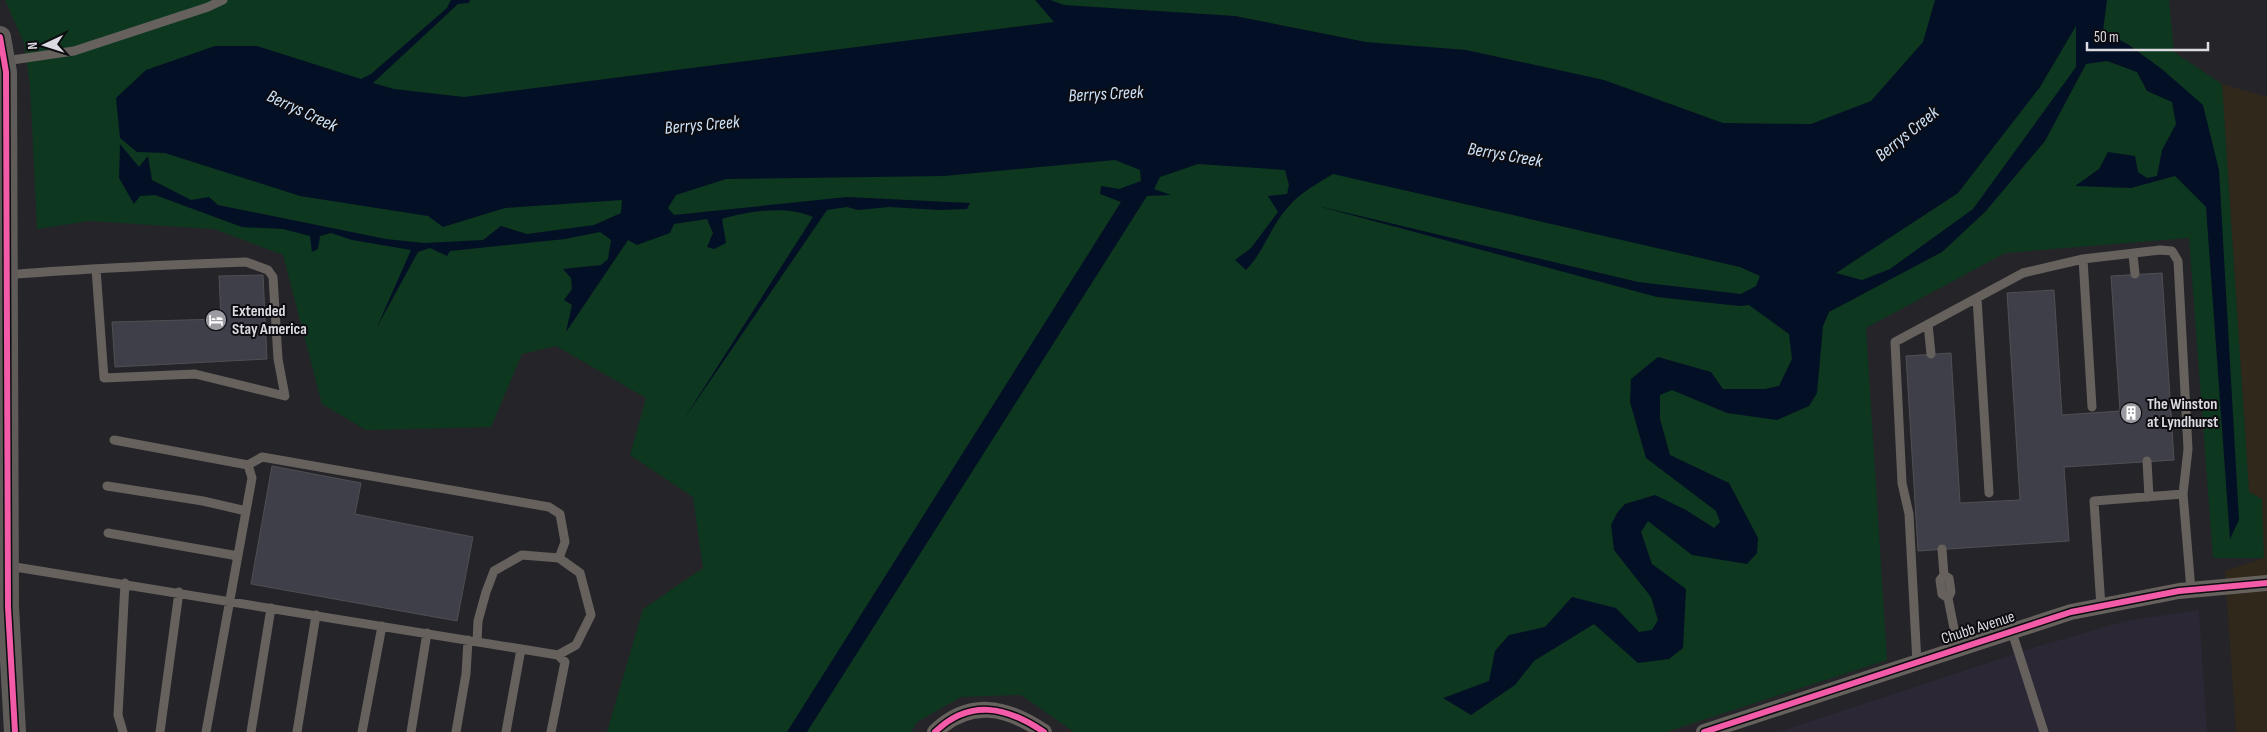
<svg xmlns="http://www.w3.org/2000/svg" width="2267" height="732" font-family="'Sofia Sans Condensed',sans-serif">
  <rect width="100%" height="100%" fill="#252429"/>
  <path fill="#2b2735" d="M2199,610l8,122h-429l261,-86 86,-25z"/>
  <path fill="#30281b" d="M2222,84l45,13v635h-31l-11,-161 39,-13 -2,-58 -13,-8z"/>
  <path fill="#0e371f" d="M5,0h2164l5,52 48,32 27,408 13,7 2,59h-51l-24,-320 -184,15 -139,75 21,332 -221,72h-592l-53,-37 -60,2 -44,25 -6,10h-304l36,-123 60,-41 -10,-71 -63,-42 16,-57 -90,-52 -34,8 -31,73 -125,3 -44,-26 -39,-149 -69,-26 -125,-8 -52,8 -7,-144 -6,-42z"/>
  <path fill="#030f24" fill-rule="evenodd" d="M451,0h19l-1,3 -11,1 -85,79 21,6 70,8 590,-75 -19,-22h15l14,5 171,11 131,26 100,8 138,30 119,43 88,1 60,-23 52,-59 12,-42h172l-4,31 26,14 34,25 40,35 16,65 20,350 -9,19 -24,-332 -31,-31 -44,12 -56,-2 24,-17 9,-17 27,4 3,16 9,6 10,-2 5,-26 14,-26 -4,-22 -25,-11 -10,-19 -30,-11 -21,3 -41,77 -60,71 -43,40 -113,60 -6,14 -6,67 -8,13 -32,14 -50,-7 -55,-23 -12,5v24l10,36 59,28 29,55 -1,15 -10,11 -55,-9 -44,-34 -7,11 11,32 34,25 -3,59 -14,11 -31,4 -44,-39 -60,37 -19,24 -44,30 -28,-17 46,-17 6,-30 14,-16 36,-8 27,-30 44,11 23,24 13,-2 6,-10 -7,-23 -37,-47 -3,-25 6,-12 8,-9 30,-9 31,15 28,18 6,-6 -4,-11 -70,-53 -16,-56 1,-23 27,-22 53,15 12,17h42l14,-3 13,-27 -3,-25 -40,-29 -10,1 -82,-9 -343,-92 324,77 103,12 15,-8 4,-10 -20,-9 -407,-93c-15,9 -33,19 -44,32 -18,19 -25,46 -43,64l-11,-10 16,-12 27,-36 -10,-16 19,-2 2,-9 -4,-15 -87,-6 -38,13 -6,12 17,6 -24,1 -340,536h-20l334,-530 -21,-8 1,-8 18,3 22,-8 -1,-11 -25,-10 -171,16 -218,3 -50,16 -8,13 6,7 173,-18 123,6 -3,6 -27,1 -51,-3 -31,3 -11,-3 -20,3 -143,209 129,-202c-27,-12 -64,-6 -91,2l4,24 -12,6 -7,-2 6,-14 -6,-14 -33,5 -4,9 -33,12 -9,-5 -62,92 6,-27 -8,-5 8,-11 -1,-11 -8,-9 38,-4 7,-6 3,-19 -11,-8 -35,7 -115,12 -3,5 -17,-8 -12,4 -41,75 34,-77 -59,-10 -21,-7 -11,3 -2,13 -6,3 -2,-16 -27,-7 -41,-2 -87,-32 -15,1 -6,8 -15,-26 1,-34 19,23 9,-11 4,24 39,20 18,-3 9,8 168,34 38,4 59,-3 18,-14 26,8 67,-9 27,-12 1,-13 -117,8 -62,19 -15,-11 -128,-20 -135,-43 -28,-1 -17,-14 -4,-40 30,-28 69,-24h42l104,33 10,-5 76,-66zM2076,26v41l-103,142 -83,60 -28,11 -26,-7 122,-80 82,-106z"/>
  <path fill="#3f3f49" stroke="#4f4f53" d="M2162,273l12,187 -110,7 5,74 -151,10 -12,-195 45,-3 9,150 60,-3 -13,-207 47,-3 8,125 58,-4 -9,-135z
    M263,275l4,84 -152,8 -3,-45 109,-3 -2,-43z
    M272,466l89,17 -6,31 118,23 -16,84 -206,-37z"/>
  <g fill="none" stroke-linecap="round" stroke-linejoin="round">
    <path stroke="#66615d" stroke-width="9" d="M5,61l69,-10 134,-44 15,-7
      M2133,255l2,19
      M2083,259l9,148
      M6,275c80,-7 160,-10 240,-13l22,8 5,7 5,82 7,37 -90,-22 -91,4 -8,-109
      M1977,298l12,195
      M1928,324l3,30
      M114,440l134,25 4,13 -46,254
      M2147,461l2,36
      M248,465l14,-8 287,50 11,7 5,28 -6,16
      M107,486l96,15 43,10
      M108,533l130,23
      M1942,549l2,26 -4,5 2,14 6,4
      M9,566l549,89 7,7 -14,70
      M1944,575l5,3 2,14 -3,6 10,51
      M2101,607l-7,-106 89,-7
      M2012,632l32,100
      M477,642l1,-21 8,-29 8,-21 28,-16 37,3 21,15 11,42 -15,30 -18,10
      M1917,663l-8,-149 -7,-31 -7,-141 128,-69 60,-14 77,-9 12,1 6,10 10,188 -5,45 8,96
      M123,732l-5,-17 7,-132
      M160,732l19,-140
      M251,732l20,-124
      M297,732l19,-117
      M362,732l20,-106
      M411,732l16,-99
      M456,732l10,-58 2,-34
      M506,732l15,-83"/>
    <path stroke="#66615d" stroke-width="16" d="M935,732c35,-34 72,-25 109,0
      M1704,732l367,-120 108,-21 88,-8"/>
    <path stroke="#5f5b58" stroke-width="22" d="M0,37l6,35 2,535 7,125"/>
    <g stroke="#0d0c10" stroke-width="9">
      <path id="cycleway" d="M0,37l6,35 2,535 7,125
        M935,732c35,-34 72,-25 109,0
        M1704,732l367,-120 108,-21 88,-8"/>
    </g>
    <use href="#cycleway" stroke="#f35aa7" stroke-width="6"/>
  </g>
  <defs>
    <g id="hotel-disc" transform="scale(1.125)"><circle r="9.5" fill="#9c9ba1" stroke="#0d0c10"/><path d="M-6-4.5h1.5V1H6V5H4.5V3h-9V5H-6ZM-4 0a1.8 1.8 0 1 1 3.6 0ZM.5 0V-2.5h3Q6-2.5 6 0Z" fill="#fff"/></g>
    <g id="building-disc" transform="scale(1.125)"><circle r="9.5" fill="#9c9ba1" stroke="#0d0c10"/><path d="M-4-6H4V6H1V3H-1V6H-4ZM-2.5-4.3h1.7v1.8h-1.7ZM.8-4.3h1.7v1.8H.8ZM-2.5-1h1.7V.8h-1.7ZM.8-1h1.7V.8H.8Z" fill="#fff"/></g>
  </defs>
  <g fill-rule="evenodd">
    <use href="#hotel-disc" x="216" y="320"/>
    <use href="#building-disc" x="2131" y="413"/>
  </g>
  <g text-anchor="middle" dominant-baseline="central" stroke-width="4" stroke-linejoin="round" paint-order="stroke">
    <g font-size="16" font-weight="bold" fill="#dcdbe1" stroke="#0d0c10" text-anchor="start">
      <text x="232" y="311">Extended<tspan x="232" dy="18">Stay America</tspan></text>
      <text x="2147" y="404">The Winston<tspan x="2147" dy="18">at Lyndhurst</tspan></text>
    </g>
    <g font-size="16" fill="#dcdbe1" stroke="#0d0c10">
      <text transform="translate(1978 628) rotate(-18)">Chubb Avenue</text>
    </g>
    <g font-size="18" font-style="italic" fill="#cde3fb" stroke="#0d0c10">
      <text transform="translate(1106 94) rotate(-3)">Berrys Creek</text>
      <text transform="translate(302 111) rotate(25)">Berrys Creek</text>
      <text transform="translate(702 125) rotate(-5)">Berrys Creek</text>
      <text transform="translate(1907 134) rotate(-39)">Berrys Creek</text>
      <text transform="translate(1505 155) rotate(10)">Berrys Creek</text>
    </g>
  </g>
  <g transform="translate(45 45) rotate(266)" stroke="#0d0c10" stroke-width="4" paint-order="stroke">
  <path d="M0-4L9 19L0 12L-9 19Z" fill="#dcdbe1"/>
  <text y="-8" font-size="14" font-weight="bold" text-anchor="middle" fill="#dcdbe1">N</text>
  </g>
  <path d="M2087 42v8h121v-8" fill="none" stroke="#dcdbe1" stroke-width="2.5"/>
  <text x="2094" y="42" font-size="15" fill="#dcdbe1" stroke="#0d0c10" stroke-width="4" paint-order="stroke">50 m</text>
</svg>
